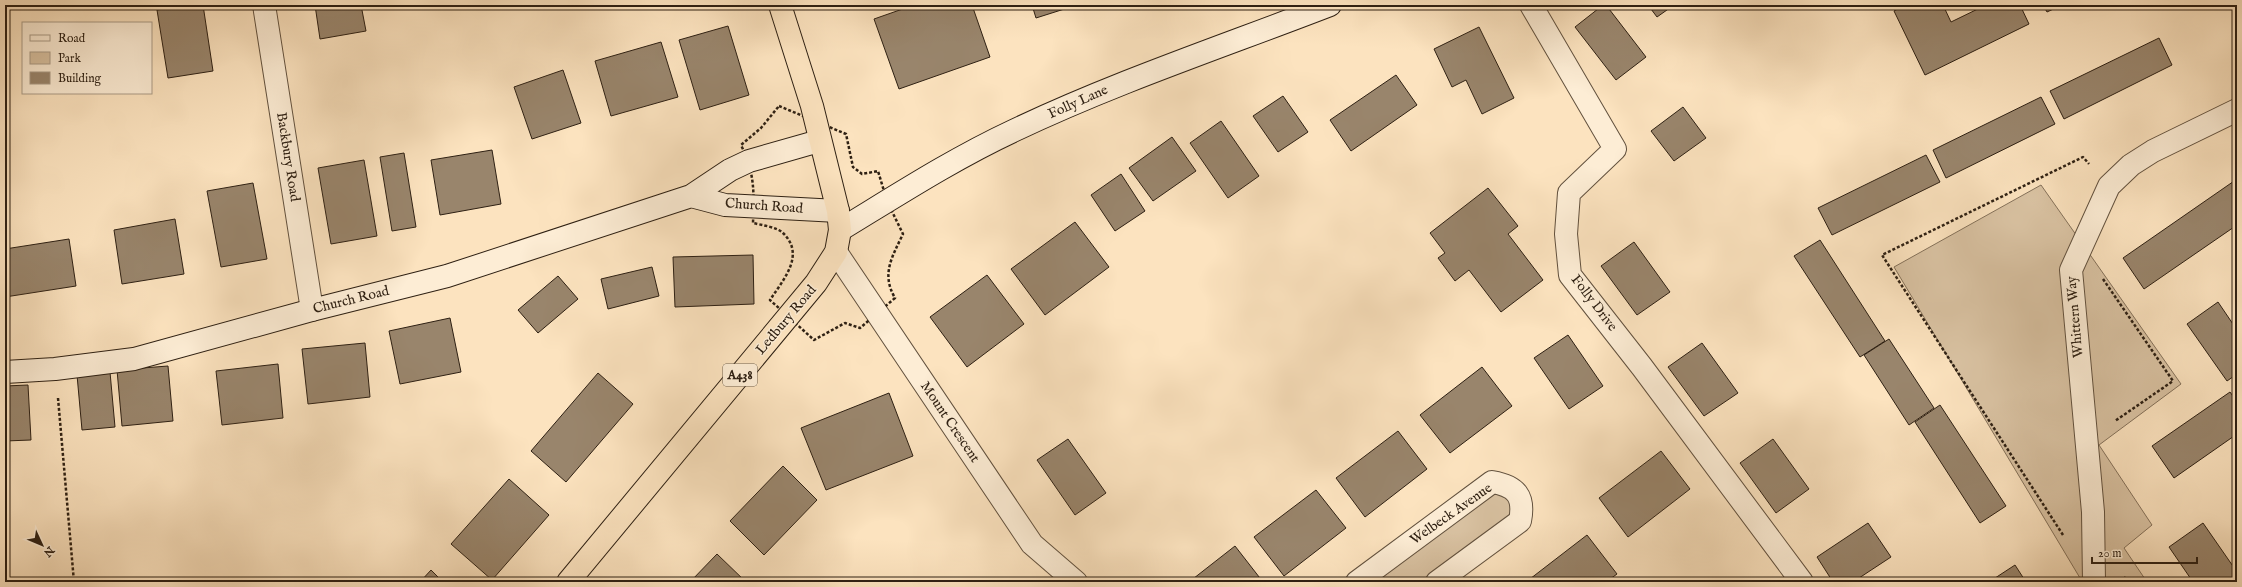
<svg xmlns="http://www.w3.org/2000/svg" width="2242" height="587" font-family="'IM FELL English',serif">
  <rect width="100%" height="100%" fill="#fce3bf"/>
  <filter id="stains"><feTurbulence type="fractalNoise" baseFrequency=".005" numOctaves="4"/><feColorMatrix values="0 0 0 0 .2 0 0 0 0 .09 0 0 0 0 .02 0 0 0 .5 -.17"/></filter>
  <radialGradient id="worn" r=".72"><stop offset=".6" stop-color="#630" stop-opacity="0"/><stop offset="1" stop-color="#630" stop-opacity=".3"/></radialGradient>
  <path fill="#d9c2a2" stroke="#84715a" d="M2041,185l140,199 -82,61 53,80 -28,23 23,34h-72l5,-4 -186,-311z
    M1492,482l31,24 -86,76h-80z"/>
  <path fill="#99856c" stroke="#2e2013" d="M186,5h17l10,66 -45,7 -11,-68z
    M315,5h46l5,26 -46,8z
    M914,5h58l18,52 -91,32 -25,-70z
    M1032,5h45l-41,13z
    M1603,5h3l40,52 -30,23 -41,-53z
    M1648,5h26l-17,12z
    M1905,5h38l8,17 35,-17h34l9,19 -104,51 -31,-64z
    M2043,5h19l-15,7z
    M728,26l21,69 -49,15 -21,-70z
    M1479,27l35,71 -32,16 -16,-34 -14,7 -18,-38z
    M2159,38l13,27 -108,54 -14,-28z
    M661,42l17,55 -67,19 -16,-55z
    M563,70l18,53 -49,16 -18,-52z
    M1396,75l21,30 -66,46 -21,-31z
    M1283,96l25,36 -30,20 -25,-36z
    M2041,97l14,27 -109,54 -13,-28z
    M1683,107l23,31 -32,23 -23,-30z
    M1221,121l38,55 -31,22 -38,-55z
    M1172,137l24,34 -43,30 -24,-33z
    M492,150l9,54 -61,11 -9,-55z
    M404,153l12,74 -24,4 -12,-74z
    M1926,155l14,27 -108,53 -14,-27z
    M364,160l13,76 -46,8 -13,-76z
    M1121,174l24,37 -30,20 -24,-36z
    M2237,179v46l-93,64 -21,-31z
    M253,183l14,76 -46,8 -14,-76z
    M1488,188l30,38 -10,8 35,46 -42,32 -32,-42 -14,11 -17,-23 7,-5 -15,-20z
    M175,219l9,55 -62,10 -8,-54z
    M1075,222l34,45 -64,48 -34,-46z
    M69,239l7,47 -71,11v-48z
    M1820,240l65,101 -25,16 -66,-101z
    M1634,242l36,50 -33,23 -36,-49z
    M753,255l1,49 -79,3 -2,-50z
    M652,267l7,29 -51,13 -7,-30z
    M987,275l37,49 -57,43 -37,-50z
    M558,276l20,23 -40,34 -20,-23z
    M2218,302l19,28v44l-10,7 -40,-57z
    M450,318l11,54 -61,12 -11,-53z
    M1568,335l35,51 -34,23 -35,-51z
    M1889,339l45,69 -25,17 -45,-70z
    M365,343l5,54 -62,7 -6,-55z
    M1702,343l36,50 -34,23 -36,-49z
    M278,364l5,54 -61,7 -6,-54z
    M168,366l5,55 -51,5 -5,-56z
    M1482,367l30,39 -62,47 -30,-38z
    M110,372l5,55 -33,3 -5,-55z
    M598,373l35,31 -67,78 -35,-31z
    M28,385l3,55 -26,1v-55z
    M2230,392l7,10v32l-63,44 -22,-32z
    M889,393l24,63 -87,34 -25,-62z
    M1940,405l66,101 -26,17 -65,-101z
    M1398,431l29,38 -62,48 -29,-39z
    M1068,439l38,54 -31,22 -38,-55z
    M1773,439l36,50 -33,24 -36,-50z
    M1661,451l29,38 -62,48 -29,-39z
    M783,466l34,34 -53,55 -34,-34z
    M509,479l40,36 -57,65 -41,-36z
    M1316,490l30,38 -62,48 -30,-39z
    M1868,523l23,34 -38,25h-20l-16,-25z
    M2203,523l34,49v10h-44l-24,-35z
    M1587,535l30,39 -11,8h-80z
    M1235,546l28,36h-74z
    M717,554l29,28h-56z
    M2015,565l11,17h-37z
    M431,570l12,12h-23z"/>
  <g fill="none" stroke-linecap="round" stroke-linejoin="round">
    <g stroke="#62513e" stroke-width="24">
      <path id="street" d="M264,5l48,305
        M1531,5l84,144 -46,44 -3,41 4,41 72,92 160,215
        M836,252l196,292 44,38
        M1357,582l135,-100c24,4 33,14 28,39l-83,61
        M2094,582l-1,-70 -22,-242 38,-84 22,-21 22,-14 84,-41"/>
    </g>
    <g stroke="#2e2013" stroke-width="24">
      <path id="secondary" d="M691,196l34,9 113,6
        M840,230c56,-34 113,-71 173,-99 103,-49 211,-85 317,-126
        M5,372l50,-3 79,-10 178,-49 135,-34 244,-80 39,-26 19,-9 70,-20"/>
    </g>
    <g stroke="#2e2013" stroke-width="24">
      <path id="highway" d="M568,582l248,-299 20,-31 4,-22 -2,-19 -26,-105 -32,-101"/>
    </g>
    <path stroke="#2e2013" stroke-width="2.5" stroke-dasharray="3 2" stroke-linecap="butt" d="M779,106l67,28 7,33 9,7 16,-3 9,30 16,33c-11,23 -22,40 -8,64l-35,30 -15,-5 -31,17 -44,-40c13,-20 36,-45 13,-67 -6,-6 -22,-8 -30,-10 1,-32 2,-49 -12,-78l20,-17z
      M2103,279l70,102 -58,40
      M58,398l16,184
      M2063,535l-181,-280 201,-98 6,7
      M2124,577l4,5"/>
    <use href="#street" stroke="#fdedd5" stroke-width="22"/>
    <use href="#secondary" stroke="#fdedd5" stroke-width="22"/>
    <use href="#highway" stroke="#fce3bf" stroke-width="22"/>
  </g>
  <g text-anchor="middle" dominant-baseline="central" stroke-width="3" stroke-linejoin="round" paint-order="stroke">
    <rect fill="#fdedd5" stroke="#6c5e4d" stroke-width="1" x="723" y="364" width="34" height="22" rx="3"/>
    <g font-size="13" font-weight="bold" fill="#2e2013">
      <text x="740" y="375">A438</text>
    </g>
    <g font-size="14" fill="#2e2013" stroke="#fdedd5">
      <text transform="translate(1078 102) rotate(-24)">Folly Lane</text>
      <text transform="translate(288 157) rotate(81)">Backbury Road</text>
      <text transform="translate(764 206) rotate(4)">Church Road</text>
      <text transform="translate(351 300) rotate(-14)">Church Road</text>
      <text transform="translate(1594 303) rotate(53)">Folly Drive</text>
      <text transform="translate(2075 317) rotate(-95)">Whittern Way</text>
      <text transform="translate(786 320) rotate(-50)">Ledbury Road</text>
      <text transform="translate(950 422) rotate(56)">Mount Crescent</text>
      <text transform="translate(1451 514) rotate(-35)">Welbeck Avenue</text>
    </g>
  </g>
  <rect width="2242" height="587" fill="none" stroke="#fce3bf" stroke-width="20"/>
  <rect x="6" y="6" width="2230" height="575" fill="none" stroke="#2e2013" stroke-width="2"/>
  <rect x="10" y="10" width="2222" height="567" fill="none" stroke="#2e2013"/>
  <rect x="22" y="22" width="130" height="72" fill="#fdedd5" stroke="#aa9b87"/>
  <rect x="30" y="35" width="20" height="6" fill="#fdedd5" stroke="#aa9b87"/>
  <text x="58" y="42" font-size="12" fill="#2e2013">Road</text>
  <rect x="30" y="52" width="20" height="12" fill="#d9c2a2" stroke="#aa9b87"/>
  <text x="58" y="62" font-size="12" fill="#2e2013">Park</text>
  <rect x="30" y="72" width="20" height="12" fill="#99856c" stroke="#aa9b87"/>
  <text x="58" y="82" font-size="12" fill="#2e2013">Building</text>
  <g transform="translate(42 545) rotate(134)" stroke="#fdedd5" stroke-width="3" paint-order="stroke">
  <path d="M0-3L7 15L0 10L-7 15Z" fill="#2e2013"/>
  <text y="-6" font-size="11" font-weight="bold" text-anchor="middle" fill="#2e2013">N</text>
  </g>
  <path d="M2092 557v6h105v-6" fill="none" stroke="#2e2013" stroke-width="2"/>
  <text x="2098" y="557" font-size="12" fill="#2e2013" stroke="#fdedd5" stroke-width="3" paint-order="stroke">20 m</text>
  <rect width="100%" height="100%" filter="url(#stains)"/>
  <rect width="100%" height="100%" fill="url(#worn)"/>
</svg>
